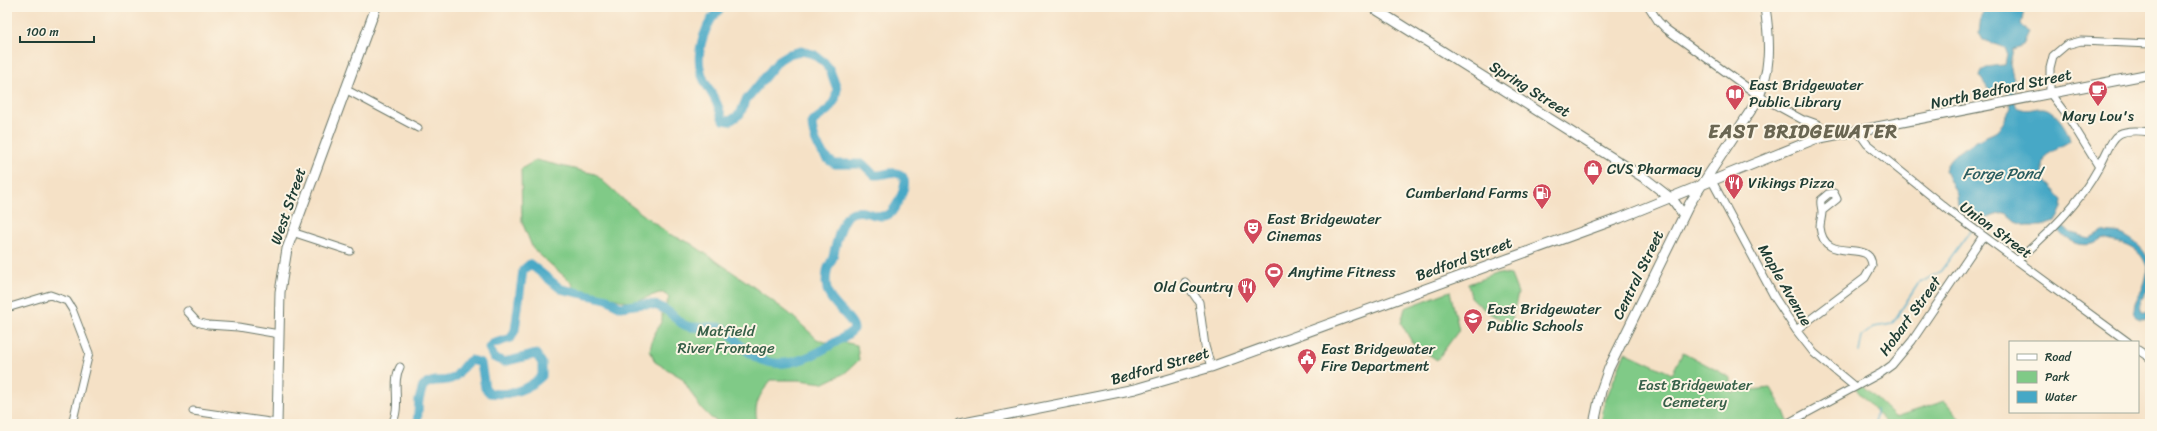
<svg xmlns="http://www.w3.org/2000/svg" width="2157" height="431" font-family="Sriracha,sans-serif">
  <rect width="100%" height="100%" fill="#fcf5e5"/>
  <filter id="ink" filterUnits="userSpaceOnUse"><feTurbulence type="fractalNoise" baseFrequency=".025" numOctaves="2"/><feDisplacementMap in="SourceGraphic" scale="8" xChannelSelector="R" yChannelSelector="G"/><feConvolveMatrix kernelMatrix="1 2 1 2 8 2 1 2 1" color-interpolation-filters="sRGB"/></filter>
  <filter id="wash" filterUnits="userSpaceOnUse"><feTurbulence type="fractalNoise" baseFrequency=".012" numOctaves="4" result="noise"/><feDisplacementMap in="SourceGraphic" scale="16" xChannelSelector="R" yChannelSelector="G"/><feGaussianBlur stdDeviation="0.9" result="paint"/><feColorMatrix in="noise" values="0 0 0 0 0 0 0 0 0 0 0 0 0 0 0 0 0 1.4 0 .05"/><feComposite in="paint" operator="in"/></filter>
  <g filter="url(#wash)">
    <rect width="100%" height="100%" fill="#f5e1c6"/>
    <path fill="#80ca87" stroke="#50845e" d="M536,160l59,14 30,27 44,33 21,9 57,39 43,32 27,25 8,3h18l14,3 2,15 -14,13 -21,10 -25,-3h-28c-11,15 -19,25 -13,44h-36l-11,-6 -11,-11 -18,-29 -27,-16 -5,-12 3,-13 9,-17v-7l7,-15 -5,-5h-5l-28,10 -57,-15 -2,-5 -39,-34 -11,-27 -1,-53z
      M1498,273l13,2 7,18 -7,31 -24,-12 -16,-15 -3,-13z
      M1450,291l9,39 -22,30 -24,-16 -12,-21 4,-15z
      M1625,352l47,22 11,-22 48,26v14l40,-4 13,23 5,13h-188l3,-20z
      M1862,385l33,32 50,-16 19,23h-77l-32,-36z"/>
    <path fill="#46a8c6" stroke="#32727d" d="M1986,7h40l-2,2 -3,15 8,9 -6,12 -10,4 -3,15 6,24 -2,4 2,15c14,6 16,0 28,1 11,2 25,22 26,33 -21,13 -30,9 -26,39l19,20 -1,8 -7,14 -14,4h-14l-11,-4 -10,-9 -10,2 -19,7 -19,-17 -1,-10 -12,-25c5,-17 25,-25 39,-33 6,-3 13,-4 16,-10 5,-5 6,-13 11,-19l-3,-15 -3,-3 -14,3 -11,-16c2,-12 15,-11 25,-12l2,-12 -2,-5 -22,-8 -4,-7 2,-17z
      M2063,226l8,7 19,5 12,-7c7,3 15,1 21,4 19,9 33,27 27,49 -3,11 -14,16 -8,28l8,1v5l-9,1 -6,-3c-4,-15 6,-21 10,-33 1,-4 1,-8 3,-13 -7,-24 -23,-26 -46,-31 -12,11 -36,5 -44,-9z"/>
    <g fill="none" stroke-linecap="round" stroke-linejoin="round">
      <path stroke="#46a8c6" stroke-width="1.5" d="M1859,352l3,-16 12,-9 18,-3 26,-40 22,-12 30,-41
        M1875,424l1,-15"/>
      <path stroke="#46a8c6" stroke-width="9" d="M417,424l2,-24 4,-14c12,-9 20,-2 30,-8 6,-3 9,-13 18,-18l10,3 4,25 5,5c19,3 38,-3 52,-17v-13l-6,-9 -32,8 -11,-5 -4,-9 3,-4 19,-6 4,-8 8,-60 7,-6 31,25 46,10 13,8c20,-2 32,-8 50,6 5,4 10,11 17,13 11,4 27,-2 36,2 8,3 11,11 17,17 4,4 10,8 14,11 26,17 57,2 80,-13 7,-4 14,-8 20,-14 0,-9 -20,-23 -25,-34 -4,-8 -3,-16 -2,-24 1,-5 5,-10 6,-14 3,-12 7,-35 17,-43 14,-9 27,9 41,-1 6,-8 24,-37 5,-40 -7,-2 -14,3 -22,2l-11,-11h-28c-14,-7 -23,-26 -23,-42l16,-12 7,-10 2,-11 -7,-19 -6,-8 -11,-8 -12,-3 -12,3 -10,6 -33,40 -6,14 -10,7 -7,-1c-3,-7 -4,-14 -8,-20 -4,-9 -12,-18 -14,-28 -6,-20 5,-52 21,-65"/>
    </g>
  </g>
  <g filter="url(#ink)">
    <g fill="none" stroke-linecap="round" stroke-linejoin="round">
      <g stroke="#6a7667" stroke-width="9">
        <path id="minor" d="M1649,7l9,14 8,8 93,67 44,24 11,10 3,8
          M345,89l73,39
          M1806,120l11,4 13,11
          M1857,130l10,14 84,68 177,130
          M2099,167c16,-30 13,-40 51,-35
          M1712,181l63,117 21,32 18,23 41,34
          M292,232l58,19
          M2017,261c32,-29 61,-55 82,-94l-31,-50 -18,-24v-25l3,-12 13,-11 15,-4 69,3
          M1185,282l14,20 6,44 6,21
          M7,308l43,-13 17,6 5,8 17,44 -17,71
          M187,311l10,11 11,3 30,2 41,7
          M1796,330l69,-52 7,-12c-1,-30 -48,1 -52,-39 0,-5 2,-10 2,-15 0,-4 -2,-8 -1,-12l7,-6 6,-1 3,6 -15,12
          M2138,350l12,8
          M193,411l84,12
          M1790,422l91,-49 11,-8 20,-24 71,-105
          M392,424c10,-18 -1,-41 8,-57"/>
      </g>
      <g stroke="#6a7667" stroke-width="11">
        <path id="major" d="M1372,7l274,172 27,21 10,14
          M277,424l3,-132 7,-43 89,-242
          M959,424l176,-35 76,-22 409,-149 195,-79 335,-65
          M1594,424l7,-33 8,-23 81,-165 65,-99c17,-31 15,-63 10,-97"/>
      </g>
      <use href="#minor" stroke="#fff" stroke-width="7"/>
      <use href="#major" stroke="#fff" stroke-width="9"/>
    </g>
  </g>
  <defs>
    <g id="cafe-pin" transform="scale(1)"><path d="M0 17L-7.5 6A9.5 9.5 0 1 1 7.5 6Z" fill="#d1495b" stroke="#fcf5e5"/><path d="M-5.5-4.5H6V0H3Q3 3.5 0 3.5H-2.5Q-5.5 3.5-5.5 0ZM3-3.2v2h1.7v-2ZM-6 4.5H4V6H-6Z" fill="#fff"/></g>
    <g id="library-pin" transform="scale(1)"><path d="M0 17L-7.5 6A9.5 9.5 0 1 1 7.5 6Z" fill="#d1495b" stroke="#fcf5e5"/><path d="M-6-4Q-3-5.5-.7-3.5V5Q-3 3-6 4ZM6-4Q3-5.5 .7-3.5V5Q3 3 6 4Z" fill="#fff"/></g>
    <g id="shop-pin" transform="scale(1)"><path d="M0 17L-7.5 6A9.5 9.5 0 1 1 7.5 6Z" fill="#d1495b" stroke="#fcf5e5"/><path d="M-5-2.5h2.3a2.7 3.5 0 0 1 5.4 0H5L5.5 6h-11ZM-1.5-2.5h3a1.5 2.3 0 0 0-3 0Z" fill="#fff"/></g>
    <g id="restaurant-pin" transform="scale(1)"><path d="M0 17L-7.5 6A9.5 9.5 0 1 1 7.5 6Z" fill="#d1495b" stroke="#fcf5e5"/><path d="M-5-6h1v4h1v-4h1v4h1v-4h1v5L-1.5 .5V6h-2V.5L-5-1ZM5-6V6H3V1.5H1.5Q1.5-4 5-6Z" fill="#fff"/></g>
    <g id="fuel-pin" transform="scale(1)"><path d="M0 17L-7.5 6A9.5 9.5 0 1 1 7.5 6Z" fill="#d1495b" stroke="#fcf5e5"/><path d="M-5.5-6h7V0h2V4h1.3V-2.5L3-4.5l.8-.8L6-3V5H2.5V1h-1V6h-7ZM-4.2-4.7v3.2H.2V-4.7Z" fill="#fff"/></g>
    <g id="theatre-pin" transform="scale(1)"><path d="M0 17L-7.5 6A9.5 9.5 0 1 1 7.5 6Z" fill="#d1495b" stroke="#fcf5e5"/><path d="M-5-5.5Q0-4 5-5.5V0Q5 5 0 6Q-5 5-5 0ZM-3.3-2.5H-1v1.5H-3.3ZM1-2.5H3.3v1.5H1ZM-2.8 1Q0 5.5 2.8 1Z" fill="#fff"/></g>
    <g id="stadium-pin" transform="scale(1)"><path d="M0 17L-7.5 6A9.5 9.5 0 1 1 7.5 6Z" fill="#d1495b" stroke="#fcf5e5"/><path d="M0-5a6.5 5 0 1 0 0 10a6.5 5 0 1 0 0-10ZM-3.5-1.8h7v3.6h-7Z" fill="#fff"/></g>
    <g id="school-pin" transform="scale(1)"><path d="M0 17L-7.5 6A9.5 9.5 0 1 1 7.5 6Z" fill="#d1495b" stroke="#fcf5e5"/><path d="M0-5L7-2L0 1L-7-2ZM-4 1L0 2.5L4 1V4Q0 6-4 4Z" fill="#fff"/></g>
    <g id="civic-pin" transform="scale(1)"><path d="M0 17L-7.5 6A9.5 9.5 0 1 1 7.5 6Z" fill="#d1495b" stroke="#fcf5e5"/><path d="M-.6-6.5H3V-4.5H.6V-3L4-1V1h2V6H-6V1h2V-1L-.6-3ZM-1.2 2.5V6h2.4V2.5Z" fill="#fff"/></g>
  </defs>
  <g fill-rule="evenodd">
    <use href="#cafe-pin" x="2098" y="90"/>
    <use href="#library-pin" x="1735" y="94"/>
    <use href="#shop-pin" x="1593" y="169"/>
    <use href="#restaurant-pin" x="1734" y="183"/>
    <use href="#fuel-pin" x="1542" y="193"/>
    <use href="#theatre-pin" x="1253" y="228"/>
    <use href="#stadium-pin" x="1274" y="272"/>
    <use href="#restaurant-pin" x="1247" y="287"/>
    <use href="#school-pin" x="1473" y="318"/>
    <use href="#civic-pin" x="1307" y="358"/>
  </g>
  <g text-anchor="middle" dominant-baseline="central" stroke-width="4" stroke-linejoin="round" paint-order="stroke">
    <g font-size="15" fill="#1f3d34" stroke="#fcf5e5" text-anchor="start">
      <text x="1749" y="85">East Bridgewater<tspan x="1749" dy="17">Public Library</tspan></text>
      <text x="2098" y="116" text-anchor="middle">Mary Lou's</text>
      <text x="1607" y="169">CVS Pharmacy</text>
      <text x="1748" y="183">Vikings Pizza</text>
      <text x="1528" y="193" text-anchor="end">Cumberland Farms</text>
      <text x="1267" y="219">East Bridgewater<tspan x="1267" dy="17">Cinemas</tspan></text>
      <text x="1288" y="272">Anytime Fitness</text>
      <text x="1233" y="287" text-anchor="end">Old Country</text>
      <text x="1487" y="309">East Bridgewater<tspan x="1487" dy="17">Public Schools</tspan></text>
      <text x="1321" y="349">East Bridgewater<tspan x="1321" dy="17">Fire Department</tspan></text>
    </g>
    <g font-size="15" fill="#1f3d34" stroke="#fcf5e5">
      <text transform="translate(1530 89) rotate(32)">Spring Street</text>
      <text transform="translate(2001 89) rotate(-12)">North Bedford Street</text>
      <text transform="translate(288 206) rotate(-71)">West Street</text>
      <text transform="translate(1996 230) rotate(36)">Union Street</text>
      <text transform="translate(1464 259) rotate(-20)">Bedford Street</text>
      <text transform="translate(1638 275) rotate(-64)">Central Street</text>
      <text transform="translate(1785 285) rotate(60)">Maple Avenue</text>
      <text transform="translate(1910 316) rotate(-54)">Hobart Street</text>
      <text transform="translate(1160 366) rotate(-16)">Bedford Street</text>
    </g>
    <g font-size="15" fill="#376049" stroke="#fcf5e5">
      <text x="726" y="331">Matfield<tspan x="726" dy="17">River Frontage</tspan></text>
      <text x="1695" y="385">East Bridgewater<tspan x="1695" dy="17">Cemetery</tspan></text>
    </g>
    <g font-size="16" font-style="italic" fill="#2b5d60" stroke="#fcf5e5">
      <text x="2002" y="173">Forge Pond</text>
    </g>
    <g font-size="19" font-weight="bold" letter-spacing="1" fill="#6a6652" stroke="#fcf5e5">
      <text x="1803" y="131">EAST BRIDGEWATER</text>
    </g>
  </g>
  <rect width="2157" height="431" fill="none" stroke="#fcf5e5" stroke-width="24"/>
  <rect x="2009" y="341" width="130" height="72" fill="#fcf5e5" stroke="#a4ab9e"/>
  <rect x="2017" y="354" width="20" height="6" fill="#ffffff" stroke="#a4ab9e"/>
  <text x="2045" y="361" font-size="12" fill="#1f3d34">Road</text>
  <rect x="2017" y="371" width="20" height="12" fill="#80ca87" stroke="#a4ab9e"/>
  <text x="2045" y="381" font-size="12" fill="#1f3d34">Park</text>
  <rect x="2017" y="391" width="20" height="12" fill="#46a8c6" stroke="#a4ab9e"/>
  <text x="2045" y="401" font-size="12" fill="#1f3d34">Water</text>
  <path d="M20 36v6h74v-6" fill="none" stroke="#1f3d34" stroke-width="2"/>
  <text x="26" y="36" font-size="12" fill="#1f3d34" stroke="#fcf5e5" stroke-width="3" paint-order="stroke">100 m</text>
</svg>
